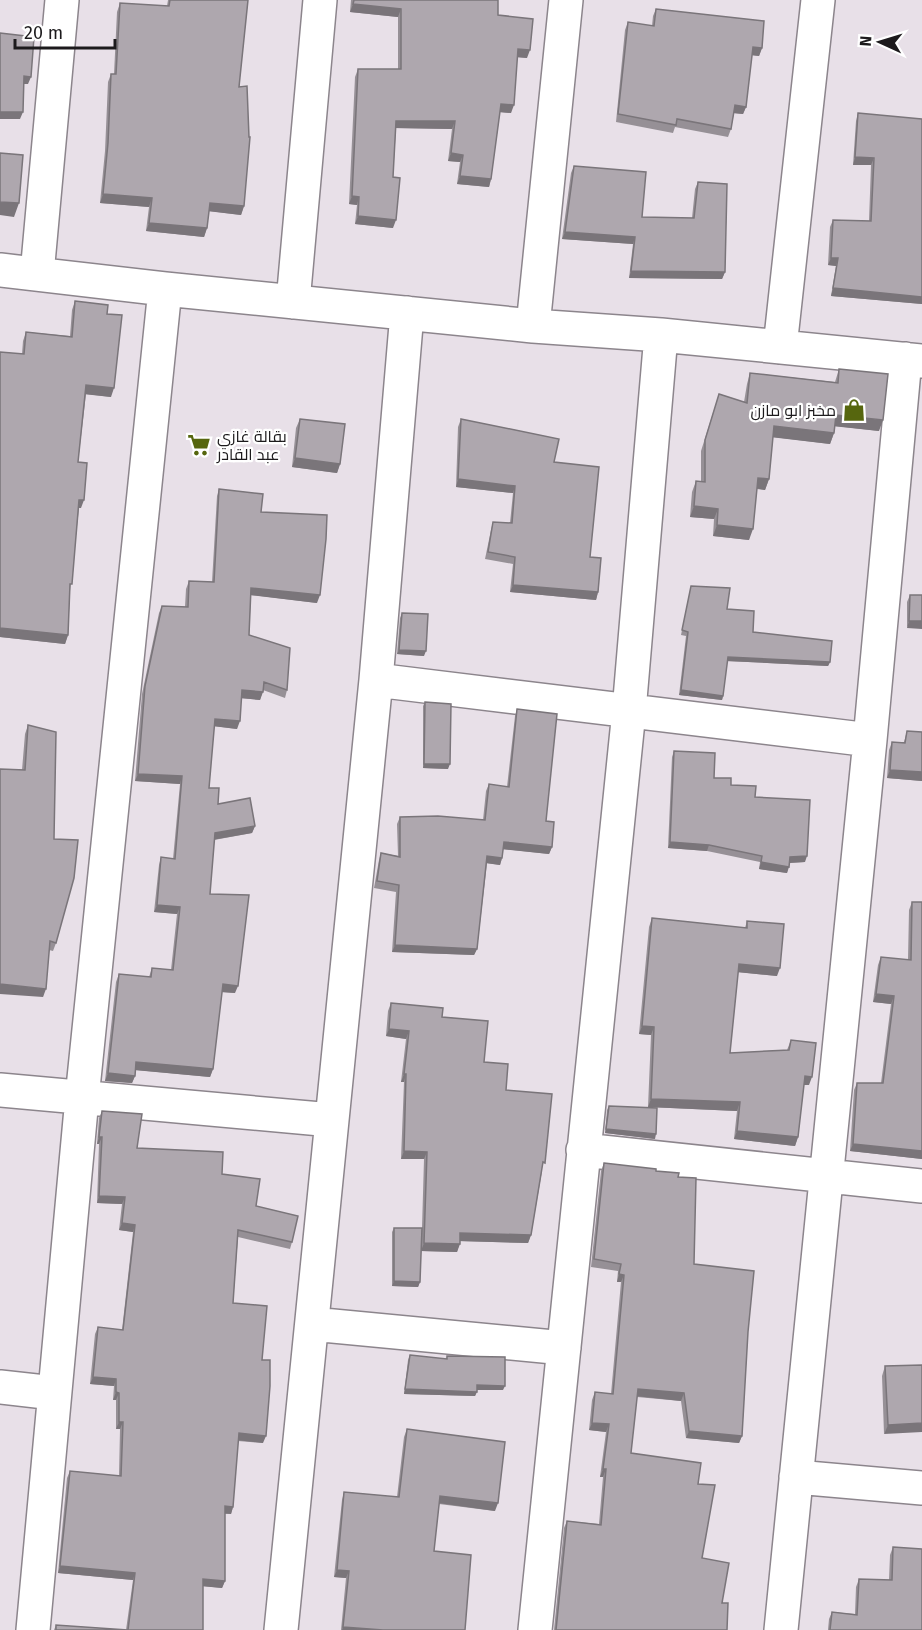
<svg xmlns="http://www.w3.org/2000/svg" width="922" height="1630" font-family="'Fira Sans',Cairo,sans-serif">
  <rect width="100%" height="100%" fill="#e8e0e8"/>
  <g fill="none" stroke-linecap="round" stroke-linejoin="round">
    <g stroke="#8c858c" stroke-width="36">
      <path id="minor" d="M0,270l165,19 368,37 128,9 261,26
        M37,274l25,-274
        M293,302l27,-302
        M533,326l33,-326
        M780,347l38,-347
        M376,680l494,60
        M0,1090l332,30
        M583,1150l339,36
        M312,1324l252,24
        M0,1387l54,6
        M796,1477l126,11
        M33,1630l49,-532 83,-809
        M281,1630l95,-950 31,-367
        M535,1630l94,-919 32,-376
        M781,1630l89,-890 35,-381"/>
    </g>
    <use href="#minor" stroke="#fff" stroke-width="33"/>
  </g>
  <path fill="#969096" d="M168,0h80l-9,87 5,119 -3,9 -32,-4 -2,17 -3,9 -58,-6 3,-24 -49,-4 5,-52 3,-69 3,-8h3l3,-62 3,-9 47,3z
    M351,0h147v15l29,43 -10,-1 -6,56 -11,-1 -9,67 -2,8 -32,-3 3,-22 -12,-1 4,-32 -56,-1 -3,49v51l-38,-4 2,-19 -8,-1 6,-127 3,-8h40v-52l-48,-5z
    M656,9l106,39 -3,8 -7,-1 -6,52 -3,7 -9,-1 -3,16 -3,8 -53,-10 -2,6 -57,-11 9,-92 3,-8 24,4 1,-10z
    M858,113l64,191 -91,-8 5,-30 -8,-1 2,-38 3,-7 36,1 2,-56h-18l3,-44z
    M574,166l68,51 50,1 3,-29 3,-7 27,90 -3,7 -93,-1 4,-34 -71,-5 9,-66z
    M75,301l32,13 4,83 -25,-3 -8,68 3,46h-2l-9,83 -2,44 -3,9 -65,-7v-285l22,2 1,-13 3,-9 44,4 2,-26z
    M839,369l40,62 -44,-5 -1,7 -4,11 -57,-7 -4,42 -4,11 -8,-1 -8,51 -36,-4 1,-17 -24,-2 2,-25 4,-11h5v-30l18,-57 25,8 3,-18 3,-11 85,9z
    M300,419l40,45 -3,9 -45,-6 4,-39z
    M461,419l93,43 36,95 8,35 -2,8 -86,-8 3,-28 -28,-5 6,-29 2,-8 17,1 3,-30 -57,-6 2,-60z
    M219,489l42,23 56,91 -66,-8 -2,40 38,55 -2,8 -22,-8 -3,10 -19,-2 -4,31 -23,-3 -5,62 9,16 37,22 -3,7 -38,7 -4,54 25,99 -13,-1 -9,77 -3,8 -74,-7 -1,6 -3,7 -27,-2 11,-99 3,-8 30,3 3,-9 19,2 6,-56 -23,-2 5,-47 2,-8 12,2 7,-75 -45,-3 7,-87 17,-81 3,-7 23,1 1,-18 3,-8 23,1 5,-86z
    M691,586l36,23 26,23 77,30 -2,4 -101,-5 -4,35 -1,4 -43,-5 7,-59 -5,-1z
    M910,595h12l-15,33v-26z
    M402,613l22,43 -27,-2 3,-36z
    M425,702l23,67 -25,-1v-62z
    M517,709l35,138 -3,7 -46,-5 -1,9 -2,7 -13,-2 -10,86 -3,6 -82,-3 4,-60 -22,-4 5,-28 2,-7 17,3 -1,-32 3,-7 83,3 3,-29 3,-7 18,3 8,-71z
    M28,725l26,114 2,104 -3,8 -4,-1 -6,47 -21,-227 3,-36z
    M907,731l15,1v49l-35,-3 2,-28 3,-8h12z
    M674,751l40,27 17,7 24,12 50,65 -16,1 -2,10 -28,-4 1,-7 -53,-11 -39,-3 4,-91z
    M912,902h10v257l-72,-8 4,-61 3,-7h24l10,-79 -18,-2 5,-37 3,-8 27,3 1,-50z
    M652,918l93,10 2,-7 30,55 -39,-4 -8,81 57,-3 4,-10 18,45h-5l-6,52 -3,9 -61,-7 3,-28 -89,-4 3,-72 -12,-1 10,-107z
    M391,1003l51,14 42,45 22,28 36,81 -11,64 -3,8 -68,-2 -3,11 -36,-1 -1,31 -2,5 -26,-1v-54l2,-4h28l2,-69h-23l3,-77h-3l5,-43 -20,-3 2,-25z
    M609,1106l46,33 -50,-6 2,-23z
    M102,1111l35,37 85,26 70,68 -2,7 -52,-12 -5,66 29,57 1,83 -25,-2 -5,66 -2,7h-6v67l-3,7 -19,-2v44h-149l2,-5 70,5 7,-50 -75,-7 9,-95 3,-7 49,5 1,-47h-4v-29h-3l1,-14 -24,-2 5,-50 3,-7 24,3 11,-98 -14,-2 3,-26 -25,-1 2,-59h-2l2,-26z
    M604,1163l52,8 22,6 16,87 54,68 -6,104 -3,7 -53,-5 -5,-37 -44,-4 -6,56 67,31 4,74 20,45 5,27h-173l10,-102 3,-7 32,3 4,-47h-3l6,-45 -17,-2 3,-30 3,-8 16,2 10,-112h-4l1,-11 -27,-4 10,-96z
    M410,1355l36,4 1,-3 56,34h-26l-2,6 -71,-2 4,-34z
    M922,1365l-38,69 -2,-58 3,-10z
    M407,1429l88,82 -56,-7 -5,47 31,79h-124l5,-52 -12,-1 8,-77 2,-8 53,5 7,-60z
    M893,1547l29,83h-94l1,-11 3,-7 23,2 1,-27 3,-8 30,1 1,-25z"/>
  <path fill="#7a757a" d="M353,4l48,5 -3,8 -48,-5z
    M753,47l9,1 -3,8 -9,-1z
    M518,49l12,1 -3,8 -12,-1z
    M24,76l7,1 -3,7h-7z
    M501,104l13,1 -3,8 -13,-1z
    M735,105l11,2 -3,7 -11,-1z
    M0,112h23l-3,7h-20z
    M396,121h59l-3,8 -59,-1z
    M451,153l12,2 -3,7 -12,-1z
    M855,157l19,1 -3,7h-18z
    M460,176l31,3 -2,8 -32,-3z
    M103,194l49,4 -3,9 -49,-4z
    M352,196l7,1 -2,8 -8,-1z
    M0,202l19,1 -5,14 -14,-2z
    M210,203l34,3 -3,9 -34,-4z
    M358,216l38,4 -3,8 -38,-4z
    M149,223l58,5 -3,9 -58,-6z
    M565,232l70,5 -2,7 -71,-5z
    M831,258h7l-2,8 -8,-1z
    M631,271l94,1 -3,7 -93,-1z
    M833,288l89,9v7l-91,-8z
    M86,385l28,3 -3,9 -28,-3z
    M836,415l47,5 -4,11 -47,-5z
    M774,426l60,7 -4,11 -60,-7z
    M295,458l45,6 -3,9 -45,-6z
    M758,478l11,1 -4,11 -11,-2z
    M458,479l57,7 -2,7 -57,-6z
    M79,500h5l-3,8h-5z
    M694,506l24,3 -4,10 -24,-2z
    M717,525l36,4 -4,11 -36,-4z
    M513,585l85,7 -2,8 -86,-8z
    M251,588l69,7 -3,8 -68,-8z
    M909,621h13v8l-15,-1z
    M0,628l68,7 -3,9 -65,-7z
    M399,650l27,1 -2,5 -27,-2z
    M728,657l102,5 -2,4 -102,-5z
    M242,690l21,2 -3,8 -21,-2z
    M681,690l42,6 -1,4 -43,-5z
    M215,719l25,2 -3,8 -25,-3z
    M424,764h26l-2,5 -25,-1z
    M890,770l32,2v9l-35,-3z
    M138,774l44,2 -2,8 -45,-3z
    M255,826l-3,7 -40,7 3,-7z
    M504,842l48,5 -3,7 -48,-5z
    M670,842l39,3 -2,6 -39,-3z
    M487,856l15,2 -2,7 -15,-2z
    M807,856l-2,6 -17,1 2,-6z
    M761,862l28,5 -2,6 -28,-4z
    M157,905l23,2 -3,7 -23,-2z
    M395,945l82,4 -3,6 -82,-3z
    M739,964l41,4 -3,8 -41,-4z
    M0,984l46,5 -3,8 -43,-3z
    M223,984l15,2 -3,7 -14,-1z
    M876,994l18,2 -3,8 -18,-2z
    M642,1026l12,1 -3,8 -12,-1z
    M389,1029l20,2 -3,8 -20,-3z
    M136,1062l77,7 -3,8 -76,-7z
    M108,1073l27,3 -3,7 -27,-2z
    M404,1074h2l-2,8h-3z
    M805,1076l7,1 -3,8h-7z
    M651,1099l89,3 -3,9 -89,-4z
    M606,1129l50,5 -1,5 -50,-6z
    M737,1131l61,6 -3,9 -61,-7z
    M99,1137h3l-3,7h-2z
    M853,1144l69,7v8l-72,-8z
    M404,1151l23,1 -3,7h-23z
    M99,1196l26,1 -3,7 -25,-1z
    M122,1223l13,2 -2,7 -14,-2z
    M460,1233l71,2 -3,8 -71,-2z
    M424,1243l36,1 -3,8 -36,-1z
    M619,1274l5,1 -3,7h-4z
    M394,1281l26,1 -2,5 -26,-1z
    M93,1377l23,2 -2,7 -24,-2z
    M477,1385l28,1 -2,4h-28z
    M405,1389l72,3 -2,4 -71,-2z
    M638,1389l46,4 -3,8 -46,-5z
    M116,1392l3,1 -3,7h-3z
    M119,1422h4l-3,7h-4z
    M592,1423l17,1 -3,8 -17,-2z
    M922,1423v9l-38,2 4,-9z
    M689,1431l53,5 -3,7 -53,-5z
    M239,1433l27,3 -3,7 -27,-3z
    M603,1469h3l-3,8h-3z
    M440,1496l58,7 -3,8 -57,-8z
    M225,1506l8,1 -2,7 -8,-1z
    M60,1566l75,7 -2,7 -75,-7z
    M337,1570l12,1 -3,7 -12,-1z
    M203,1579l22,2 -3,7 -22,-2z
    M343,1627l40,3h-41z"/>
  <path fill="#aea7ae" stroke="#7a757a" stroke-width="1.5" d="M170,0h78l-9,87 8,-1 2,51h1l-6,69 -34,-3 -3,25 -58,-5 3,-25 -49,-4 5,-51 3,-69h5l4,-71 49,3z
    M354,0h144v15l35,4 -3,31 -12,-1 -4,56 -13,-1 -10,75 -31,-3 3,-21 -12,-2 4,-32h-59l-3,56 7,1 -4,42 -38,-4 1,-19 -7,-1 6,-127h43v-60l-48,-5z
    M656,9l108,12 -2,27 -9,-1 -7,60 -11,-2 -4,24 -54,-10 -1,6 -58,-11 10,-92 26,4z
    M0,33l34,4 -3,40 -7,-1 -1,36h-23z
    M858,113l64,6v178l-89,-9 5,-30h-7l2,-38 38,1 3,-63 -19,-1z
    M0,153l23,2 -4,48 -19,-1z
    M574,166l72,6 -4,45 52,1 4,-36 29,2 -2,88 -94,-1 4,-34 -70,-5z
    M75,301l33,4 -1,9 15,1 -8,73 -28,-3 -8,77 9,1 -3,37h-5l-7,84h-2l-2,51 -68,-7v-276l24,2 2,-22 46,5z
    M839,369l49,5 -5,46 -47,-5 -2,18 -60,-7 -5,53 -11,-1 -5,51 -36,-4 1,-16 -24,-3 2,-25 9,1v-42l14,-46 28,9 3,-30 88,10z
    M300,419l45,5 -5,40 -45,-6z
    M461,419l98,20 -5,23 45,5 -9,90 11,1 -3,34 -85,-7 2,-28 -27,-5 5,-30 19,1 3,-37 -57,-7z
    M219,489l44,5 -2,18 66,3 -1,24 -6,56 -69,-7 -2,47 41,13 -3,42 -23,-8 -1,10 -21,-2 -2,31 -25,-2 -6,69h10l-1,16 32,-6 5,28 -40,7 -5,61 39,1 -11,91 -15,-2 -10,85 -77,-7 -1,14 -27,-3 11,-99 32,3 1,-9 21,2 7,-63 -23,-2 4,-48 14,2 7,-83 -44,-2 7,-88 17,-80 26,1 1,-26 25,1z
    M691,586l39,2 -3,21 27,2 -1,21 79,9 -2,21 -102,-5 -5,39 -42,-6 7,-58 -6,-2z
    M910,595h12v26h-13z
    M402,613l26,1 -2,37 -27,-1z
    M425,702l26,2 -1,60h-26z
    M517,709l40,5 -11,107 8,1 -2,25 -48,-5 -2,16 -15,-2 -10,93 -82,-4 4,-60 -22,-4 4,-28 19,4v-40l38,-1 47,4 4,-36 20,3z
    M28,725l28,7 -2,107 24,1 -4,38 -18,65 -6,-2 -4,48 -46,-5v-215l25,1z
    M907,731l15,1v40l-32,-2 2,-28 13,1z
    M674,751l41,2 -1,25h17v7l25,1 -1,11 55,3 -3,56 -17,1 -1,10 -28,-5 1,-6 -53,-11 -39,-3z
    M912,902h10v249l-69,-7 4,-61h26l11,-87 -18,-2 5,-37 30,3z
    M652,918l95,10v-7l37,3 -4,44 -41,-4 -9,89 59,-3 2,-10 25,3 -4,34 -7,-1 -7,61 -61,-6 3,-29 -89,-3 3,-72 -12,-1z
    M391,1003l52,5 -1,9 46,4 -4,41 24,2 -2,26 46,4 -7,69 -2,-1 -12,73 -71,-2v11l-36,-1 3,-91 -23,-1 2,-77h-2l5,-43 -20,-2z
    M609,1106l48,2 -1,26 -50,-5z
    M102,1111l40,3 -5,34 86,4 -1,22 38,5 -4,27 42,10 -6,26 -54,-12 -5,73 34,3 -5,54h8v26l-4,50 -27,-3 -6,74 -8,-1v75l-22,-2v51h-147v-5l72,5 7,-57 -75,-7 10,-95 51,5 2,-54h-4v-29l-3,-1v-13l-23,-2 5,-50 25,3 12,-105 -13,-2 3,-26 -26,-1 3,-59h-3z
    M604,1163l52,6v2l23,2 -1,4 18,1 -2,86 60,7 -6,61 -6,104 -53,-5 -5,-38 -46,-4 -7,64 70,10 -3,21 17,1 -13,73 27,5 -7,40h6l-1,27h-171l11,-109 34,4 5,-56h-3l6,-45 -17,-1 3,-31 18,2 11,-119 -5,-1 2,-10 -27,-5z
    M394,1228h28l-2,54 -26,-1z
    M410,1355l37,4v-3l58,1v29l-28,-1v7l-72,-3z
    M922,1365v58l-34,2 -3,-59z
    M407,1429l98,13 -7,61 -58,-7 -6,55 37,4 -6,75h-82l-40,-3 6,-56 -12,-1 7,-78 55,5z
    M893,1547l29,2v81h-92l2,-18 25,3 2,-36 33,1z"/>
  <defs>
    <g id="shop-bare" transform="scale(1.8)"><path d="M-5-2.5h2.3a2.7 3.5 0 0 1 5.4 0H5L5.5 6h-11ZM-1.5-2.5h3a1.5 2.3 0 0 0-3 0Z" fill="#56660e" stroke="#fff" stroke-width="2.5" paint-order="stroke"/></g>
    <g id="supermarket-bare" transform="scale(1.8)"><path d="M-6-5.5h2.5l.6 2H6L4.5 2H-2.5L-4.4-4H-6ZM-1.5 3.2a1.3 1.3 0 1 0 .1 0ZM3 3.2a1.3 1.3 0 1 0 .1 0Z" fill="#56660e" stroke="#fff" stroke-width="2.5" paint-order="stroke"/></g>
  </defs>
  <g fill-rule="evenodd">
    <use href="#shop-bare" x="854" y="410"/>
    <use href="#supermarket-bare" x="199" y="445"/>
  </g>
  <g text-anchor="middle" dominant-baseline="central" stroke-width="4.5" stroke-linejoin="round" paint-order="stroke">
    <g font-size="16" fill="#1c1a1c" stroke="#fff" text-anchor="end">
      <text x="836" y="410">مخبز ابو مازن</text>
      <text x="217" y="436" text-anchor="start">بقالة غازي<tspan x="217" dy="18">عبد القادر</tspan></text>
    </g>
  </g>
  <g transform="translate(880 42) rotate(274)" stroke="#ffffff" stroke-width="4.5" paint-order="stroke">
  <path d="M0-4.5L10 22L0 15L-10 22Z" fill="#1c1a1c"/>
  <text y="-9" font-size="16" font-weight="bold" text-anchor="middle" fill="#1c1a1c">N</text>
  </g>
  <path d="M15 39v9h100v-9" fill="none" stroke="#1c1a1c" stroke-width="3"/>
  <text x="24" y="39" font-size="18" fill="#1c1a1c" stroke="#ffffff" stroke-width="4.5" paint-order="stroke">20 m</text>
</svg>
